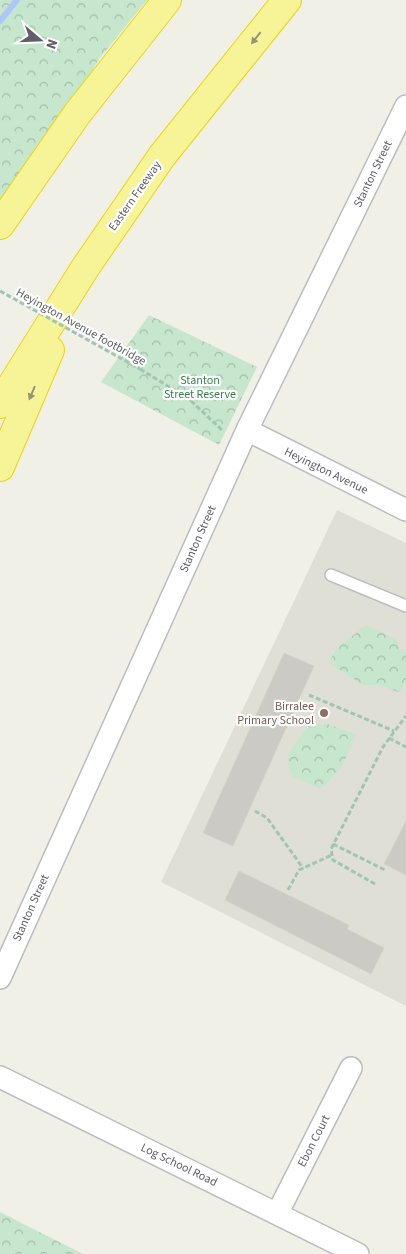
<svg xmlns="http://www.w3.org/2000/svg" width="406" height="1254" font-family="'Source Sans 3',sans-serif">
  <defs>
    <pattern id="park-crowns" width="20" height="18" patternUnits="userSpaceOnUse" patternTransform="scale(1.25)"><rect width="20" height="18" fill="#c6e6cd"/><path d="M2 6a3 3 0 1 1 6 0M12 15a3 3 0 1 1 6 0" fill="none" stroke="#a4beaa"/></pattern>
  </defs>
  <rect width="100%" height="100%" fill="#f0f0e7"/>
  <path fill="#e0dfd5" d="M337,510l69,33v463l-245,-124z"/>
  <path fill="url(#park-crowns)" d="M0,0h147l-48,59 -99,171z
    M149,315l108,52 -38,78 -118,-63z
    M367,625l30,15 2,9 7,3v27l-6,14 -19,-8h-18l-35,-23 11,-16z
    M327,724l29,10 -14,33 -21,22 -29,-13 -5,-20 20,-29z
    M0,1212l83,42h-83z"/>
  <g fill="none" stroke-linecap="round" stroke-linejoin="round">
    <path stroke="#adc7fa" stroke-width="6" d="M0,21l17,-21"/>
  </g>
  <path fill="#cccac4" stroke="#d4d3c6" d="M284,653l30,13 -81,180 -30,-13z
    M406,821v54l-22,-11z
    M239,871l110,54 -2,4 37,19 -13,26 -146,-74z"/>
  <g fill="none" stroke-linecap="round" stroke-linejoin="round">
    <g stroke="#bcbdc2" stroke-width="14">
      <path id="lane" d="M331,575l75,31"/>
    </g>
    <g stroke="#bcbdc2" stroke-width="24">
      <path id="street" d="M247,430l159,80
        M0,978l247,-548 159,-324
        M0,1077l358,177
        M277,1214l74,-146"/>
    </g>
    <g stroke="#ead60d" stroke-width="30">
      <path id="highway" d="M0,225l77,-111 90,-114
        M0,404l85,-136 77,-112 125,-156
        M0,467l50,-117"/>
    </g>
    <path stroke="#9fc6b3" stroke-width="3" stroke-dasharray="5 2.5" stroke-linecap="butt" d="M140,369l49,30 34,32
      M309,695l85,36
      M389,738l17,9
      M255,811l12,7 36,50
      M333,844l52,26
      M375,884l-42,-24 -2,-11 52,-102 23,-31
      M288,890l11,-20 33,-15"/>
    <use href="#lane" stroke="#fff" stroke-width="11"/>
    <use href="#street" stroke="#fff" stroke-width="21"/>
    <use href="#highway" stroke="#f7f497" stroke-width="28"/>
    <path stroke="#9fc6b3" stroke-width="3" stroke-dasharray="5 2.5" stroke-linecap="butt" d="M0,291l140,78"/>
  </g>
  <defs><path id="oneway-solid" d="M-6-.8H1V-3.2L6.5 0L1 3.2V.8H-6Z" transform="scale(1.25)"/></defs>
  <g fill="#949478">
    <use href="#oneway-solid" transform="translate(256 38) rotate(128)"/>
    <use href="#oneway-solid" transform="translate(32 393) rotate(113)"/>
  </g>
  <circle fill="#8d6e63" stroke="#fff" stroke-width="2" cx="324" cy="713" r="5"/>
  <g text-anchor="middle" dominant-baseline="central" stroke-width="4.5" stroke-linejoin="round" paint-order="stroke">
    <g font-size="12" fill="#5f6067" stroke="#fff">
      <text transform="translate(373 174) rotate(-64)">Stanton Street</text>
      <text transform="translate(135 196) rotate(-55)">Eastern Freeway</text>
      <text transform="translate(81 327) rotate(29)">Heyington Avenue footbridge</text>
      <text transform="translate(326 471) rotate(26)">Heyington Avenue</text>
      <text transform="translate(198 539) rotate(-66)">Stanton Street</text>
      <text transform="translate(31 908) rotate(-66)">Stanton Street</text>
      <text transform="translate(314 1141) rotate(-63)">Ebon Court</text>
      <text transform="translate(179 1165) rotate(26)">Log School Road</text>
    </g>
    <g font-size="12" fill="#3a824d" stroke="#fff">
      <text x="200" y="380">Stanton<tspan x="200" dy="14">Street Reserve</tspan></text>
    </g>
    <g font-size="12" fill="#785e54" stroke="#fff" text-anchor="end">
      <text x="314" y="706">Birralee<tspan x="314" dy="14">Primary School</tspan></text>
    </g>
  </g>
  <g transform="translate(40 40) rotate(109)" stroke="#ffffff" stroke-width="4" paint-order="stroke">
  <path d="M0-4L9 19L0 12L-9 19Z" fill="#5f6067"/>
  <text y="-8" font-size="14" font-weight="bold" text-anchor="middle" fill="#5f6067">N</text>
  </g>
</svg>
